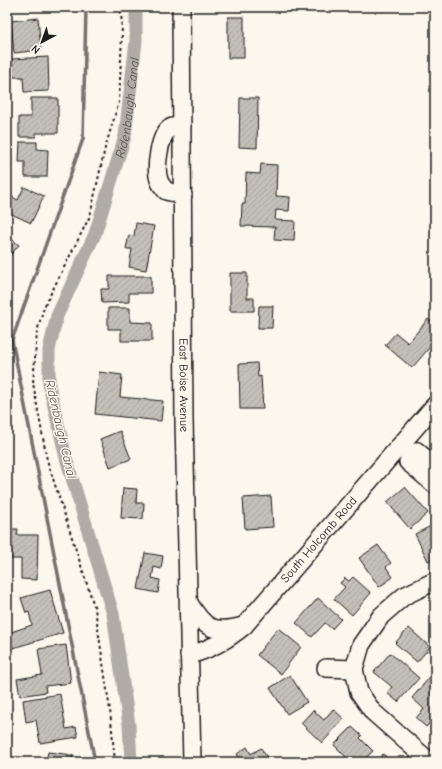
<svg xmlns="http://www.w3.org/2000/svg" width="442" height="769" font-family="'Comic Neue',sans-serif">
  <defs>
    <pattern id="building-hatch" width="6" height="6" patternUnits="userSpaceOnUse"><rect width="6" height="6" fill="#c3c0b8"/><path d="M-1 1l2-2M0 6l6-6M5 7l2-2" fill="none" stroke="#a7a49e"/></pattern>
  </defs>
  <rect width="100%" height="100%" fill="#fbf7ec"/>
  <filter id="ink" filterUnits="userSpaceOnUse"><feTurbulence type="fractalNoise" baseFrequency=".025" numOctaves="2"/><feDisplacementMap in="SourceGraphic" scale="8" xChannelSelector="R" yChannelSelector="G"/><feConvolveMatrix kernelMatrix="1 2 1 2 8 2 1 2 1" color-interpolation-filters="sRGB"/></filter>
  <g filter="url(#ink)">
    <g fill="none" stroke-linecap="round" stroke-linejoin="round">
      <path stroke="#74726e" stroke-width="3.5" d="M86,7l-3,132 -71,201 83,422"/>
      <path stroke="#afaca5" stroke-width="13" id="s1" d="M131,762l-2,-37 -16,-111 -47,-156 -17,-73v-35l8,-34 38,-82 30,-98 11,-95v-34"/>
    </g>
    <path fill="url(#building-hatch)" stroke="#1c1c1c" d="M228,17h16v41h-16z
      M38,18l3,32 -27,3 -3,-32z
      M48,57l1,34 -25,1 -1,-15h-10l-1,-18z
      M31,98h27v35h-22v4h-17v-20h12z
      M240,98h18l-1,50 -18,-1z
      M20,142h17v7l11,1 -1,27h-22v-15h-6z
      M261,164l16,1 -1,31 14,1 -1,14 -13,-1 -1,10 20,1 -1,20 -20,-1 1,-13 -34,-1 1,-22h3l1,-31 14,1z
      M24,187l20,9 -13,27 -24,-11v-5l5,-10 6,3z
      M136,223l18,3 -8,44 -17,-3 3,-18h-6l3,-14 5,1z
      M7,235l12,10 -12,14z
      M230,273h17v25h7v13h-24z
      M109,276h42v17h-22v9l-27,1 -1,-14h8z
      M259,306h14l-1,22h-14z
      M108,308h22v14l22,1v18h-31v-12h-13z
      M428,319l7,6v16l-23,27 -27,-23 11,-12 12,10z
      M257,363l1,14 3,-1 2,33h-23l-1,-45z
      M99,372l23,3 -2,22 43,4 -2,20 -66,-7z
      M120,431l11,28 -21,8 -10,-28z
      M405,487l23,26 -18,16 -23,-27z
      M123,488l14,1 -1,14h8l-1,16 -22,-1z
      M271,496l2,31 -28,2 -2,-31z
      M435,524v34l-7,3 -13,-27z
      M7,529h11l-1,6h21l-1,45 -16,-1v-20h-14z
      M378,545l13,18 -5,4 7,10 -14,10 -20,-29z
      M145,553l18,3 -2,13 -7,-2 -2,11 8,2 -2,13 -20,-4z
      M353,577l18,16 -19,22 -18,-16 11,-12 -5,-4 5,-5 4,3z
      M50,590l13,43 -50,15 -5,-15 24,-8 -3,-13 -3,1 -5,-15z
      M318,598l23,21 -9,10 -7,-6 -13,14 -16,-14z
      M278,628l23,19 -20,27 -24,-19z
      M409,628l21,19 -13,15 -22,-19z
      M66,645l5,38 -26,3 1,6 -26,4 -3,-17 25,-4 -4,-26z
      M390,653l29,25 -21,24 -11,-9 5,-6 -18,-15z
      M290,675l17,27 -20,12 -17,-26z
      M429,678l6,6v33l-9,10 -10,-9 8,-9 -12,-11z
      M60,694l6,35 10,-2 2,10 -38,6 -4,-23 -10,2 -3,-22z
      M333,709l11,10 -22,24 -21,-20 12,-13 11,10z
      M352,727l10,9 -2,2 13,13 -11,11h-11l-17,-17z
      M247,747l4,7 10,-6 9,14h-28l-5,-8z
      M48,752l25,3 -1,7h-26z
      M383,754l9,8h-17z"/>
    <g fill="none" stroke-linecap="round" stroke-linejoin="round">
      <g stroke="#1c1c1c" stroke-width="20">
        <g id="minor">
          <path id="s2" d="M181,7l3,413 8,342"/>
          <path d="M182,125c-4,1 -9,1 -12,3 -11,7 -15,41 -11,52 1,4 5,8 7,11l17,4"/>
          <path d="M435,467l-18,-16 -7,4 -2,7 27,23"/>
          <path d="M189,603c16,26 24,31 55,23"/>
          <path id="s3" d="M189,655c21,-5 38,-15 55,-29l191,-221"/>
          <path d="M326,668l28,1"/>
          <path d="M430,762l-57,-50 -14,-20 -5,-23 7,-24 20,-29 23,-20 31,-15"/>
        </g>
      </g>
      <path stroke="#1c1c1c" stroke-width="2" stroke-dasharray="3 3" stroke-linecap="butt" d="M115,762l-5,-52 -15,-101 -48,-149 -14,-77 4,-51 7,-25 46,-91 15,-68 14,-46 3,-67 -1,-28"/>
      <use href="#minor" stroke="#fbf7ec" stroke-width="17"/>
    </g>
  </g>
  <g text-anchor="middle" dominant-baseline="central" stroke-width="3" stroke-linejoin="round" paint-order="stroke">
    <g font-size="12" fill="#1c1c1c" stroke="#fbf7ec">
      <text stroke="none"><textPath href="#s2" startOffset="378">East Boise Avenue</textPath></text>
      <text stroke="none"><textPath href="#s3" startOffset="177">South Holcomb Road</textPath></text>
    </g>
    <g font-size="13" font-style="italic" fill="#575653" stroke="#fbf7ec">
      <text stroke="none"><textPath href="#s1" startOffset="678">Ridenbaugh Canal</textPath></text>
      <text transform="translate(61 429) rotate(77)">Ridenbaugh Canal</text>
    </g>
  </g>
  <rect width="442" height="769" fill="none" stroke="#fbf7ec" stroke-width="24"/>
  <rect x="12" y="12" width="418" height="745" fill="none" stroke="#1c1c1c" stroke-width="1.5" filter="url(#ink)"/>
  <g transform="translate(42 42) rotate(221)" stroke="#fbf7ec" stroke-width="3" paint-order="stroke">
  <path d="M0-3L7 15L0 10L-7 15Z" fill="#1c1c1c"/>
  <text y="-6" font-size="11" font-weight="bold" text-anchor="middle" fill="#1c1c1c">N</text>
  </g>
</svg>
